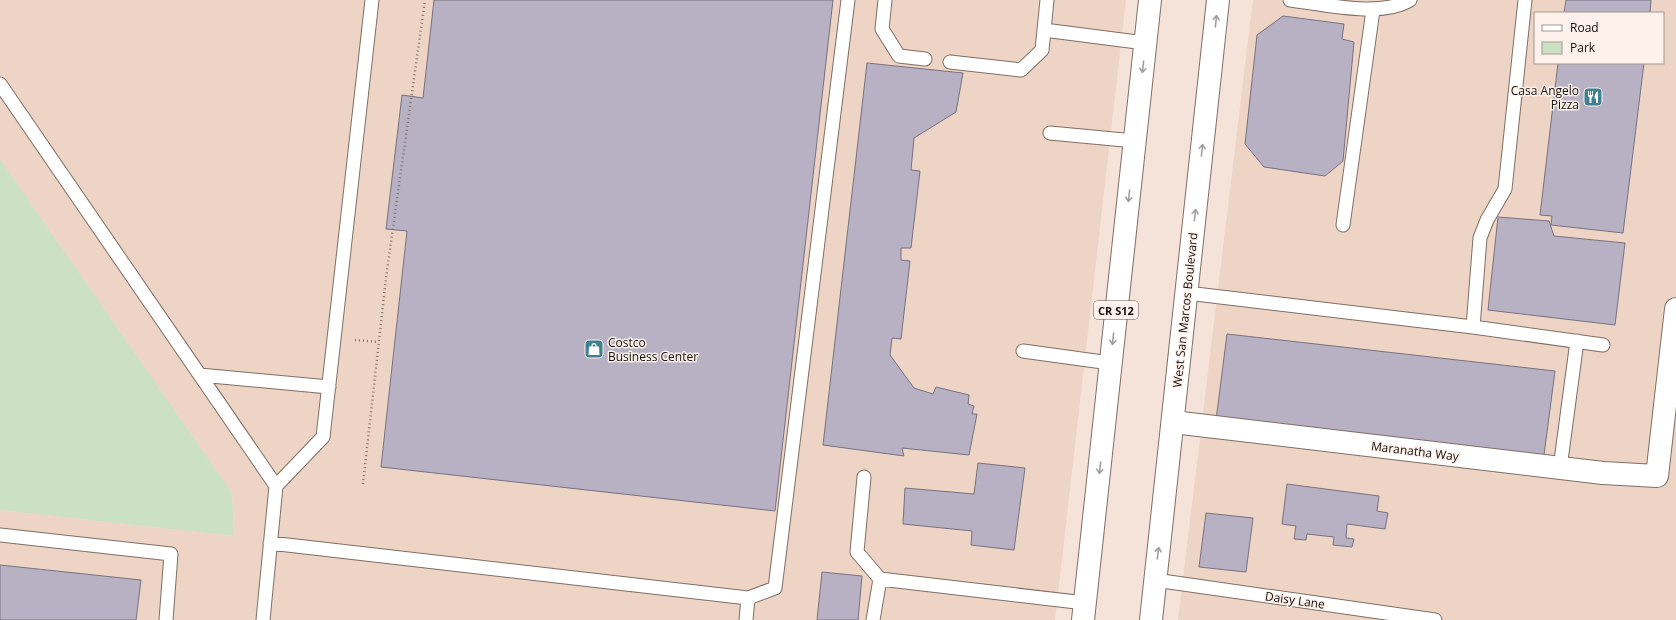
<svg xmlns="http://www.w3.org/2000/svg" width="1676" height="620" font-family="'Open Sans',sans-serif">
  <rect width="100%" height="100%" fill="#f5e2d8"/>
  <path fill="#eed4c5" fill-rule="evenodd" d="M0,0h1126l-71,620h-1055v-110l234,26 -2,-43 -232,-334z
    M1253,0h423v620h-498zM1535,13h128v50h-128z"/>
  <path fill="#cce0c2" d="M0,159l232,334 2,43 -234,-26z"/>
  <path fill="#b8b1c3" stroke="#777181" d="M434,0h399l-58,511 -394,-44 26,-236 -21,-2 16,-134 21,3z
    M1566,0h85l-1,13h-86z
    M1283,16l61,8 -2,15 12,3 -11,119 -18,15 -61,-9 -19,-23 12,-109z
    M867,63l96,10 -7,39 -42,26 -3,32 9,1 -9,77h-10v12l9,1 -9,78 -9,-1 -2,17 24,33 19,6 3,-7 33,8 -1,9 6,2 -2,8h5l-8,41 -67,-7 2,8 -81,-11z
    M1558,63h86l-21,170 -72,-8 1,-9 -12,-1z
    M1498,217l51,4 5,15 71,7 -10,82 -127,-15z
    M1227,334l328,37 -11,84 -328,-35z
    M978,463l47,5 -11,82 -43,-5 1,-14 -69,-7 2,-36 69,6z
    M1287,484l92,12 -2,15 11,2 -3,16 -38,-5 -1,14 8,1 -2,8 -19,-2 1,-8 -27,-3 -1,6 -12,-1 2,-13 -14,-2z
    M1206,513l47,5 -7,54 -47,-5z
    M0,565l141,15 -5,40h-136z
    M822,572l40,4 -4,44h-41z"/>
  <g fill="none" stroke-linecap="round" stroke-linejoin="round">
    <g stroke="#7f6e65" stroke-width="15">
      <path id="service" d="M885,0l-3,29 17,27 26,3
        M1047,0l-3,30 101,13
        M1290,0c34,4 90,18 120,0
        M950,62l71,8 21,-20 2,-20
        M0,84l276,402 -13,134
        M1050,133l85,8
        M1343,225l30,-215
        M1187,293l286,34 130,18
        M1473,327l7,-89 7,-18 18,-31 20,-189
        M1023,351l87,12
        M200,375l129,12
        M1560,468l17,-127
        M864,477l-7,75 23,27
        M276,486l47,-49 49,-437
        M0,535l171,19 -5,66
        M270,543l478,55 -2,22
        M1155,580l280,40
        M748,598l27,-10 73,-588
        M873,620l7,-41 205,24"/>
    </g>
    <g stroke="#7f6e65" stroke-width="24">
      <path id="minor" d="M1173,422l430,51 54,3 19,-167"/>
    </g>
    <g stroke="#7f6e65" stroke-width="24">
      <path id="primary" d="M1083,620l67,-620
        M1151,620l67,-620"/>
    </g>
    <path stroke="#81746e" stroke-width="2.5" stroke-dasharray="1 3" stroke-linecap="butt" d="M355,340l24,2
      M363,484l23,-206 39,-278"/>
    <use href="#service" stroke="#fff" stroke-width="13"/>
    <use href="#minor" stroke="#fff" stroke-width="22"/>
    <use href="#primary" stroke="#fff" stroke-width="22"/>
  </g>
  <defs><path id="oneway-shaft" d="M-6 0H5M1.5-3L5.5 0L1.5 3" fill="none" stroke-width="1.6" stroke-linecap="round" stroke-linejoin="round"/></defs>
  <g stroke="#a29f9e">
    <use href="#oneway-shaft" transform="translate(1216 21) rotate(-84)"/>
    <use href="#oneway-shaft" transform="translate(1143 67) rotate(96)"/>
    <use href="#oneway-shaft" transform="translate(1202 150) rotate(-84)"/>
    <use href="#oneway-shaft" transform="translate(1129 196) rotate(96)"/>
    <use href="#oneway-shaft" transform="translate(1195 215) rotate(-84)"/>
    <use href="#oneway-shaft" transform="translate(1113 339) rotate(96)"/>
    <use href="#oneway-shaft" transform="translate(1100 468) rotate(96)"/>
    <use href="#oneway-shaft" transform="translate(1158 553) rotate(-83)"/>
  </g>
  <defs>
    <g id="restaurant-square" transform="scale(1)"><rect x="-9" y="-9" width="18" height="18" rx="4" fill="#3f8193" stroke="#fdf1eb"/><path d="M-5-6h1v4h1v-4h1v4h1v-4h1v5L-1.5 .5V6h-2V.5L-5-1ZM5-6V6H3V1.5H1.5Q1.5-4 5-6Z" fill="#fff"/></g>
    <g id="shop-square" transform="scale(1)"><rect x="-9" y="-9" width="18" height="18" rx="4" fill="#3f8193" stroke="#fdf1eb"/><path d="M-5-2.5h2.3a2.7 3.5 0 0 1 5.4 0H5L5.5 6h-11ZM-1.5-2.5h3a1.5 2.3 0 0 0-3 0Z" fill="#fff"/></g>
  </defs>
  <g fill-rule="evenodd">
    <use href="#restaurant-square" x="1593" y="97"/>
    <use href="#shop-square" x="594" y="349"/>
  </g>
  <g text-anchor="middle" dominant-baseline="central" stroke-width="3" stroke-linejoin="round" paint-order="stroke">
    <rect fill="#fdf1eb" stroke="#5b534f" stroke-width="1" x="1094" y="301" width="44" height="18" rx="3"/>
    <g font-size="11" font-weight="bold" fill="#160f0c">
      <text x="1116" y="310">CR S12</text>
    </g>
    <g font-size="12" fill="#160f0c" stroke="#fdf1eb" text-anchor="end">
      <text x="1579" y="90">Casa Angelo<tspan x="1579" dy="14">Pizza</tspan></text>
      <text x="608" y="342" text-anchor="start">Costco<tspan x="608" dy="14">Business Center</tspan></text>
    </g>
    <g font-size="12" fill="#160f0c" stroke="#fdf1eb">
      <text transform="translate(1185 310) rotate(-84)">West San Marcos Boulevard</text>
      <text transform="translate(1415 451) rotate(7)">Maranatha Way</text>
      <text transform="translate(1295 600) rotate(8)">Daisy Lane</text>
    </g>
  </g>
  <rect x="1534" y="12" width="130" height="52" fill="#fdf1eb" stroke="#a19792"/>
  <rect x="1542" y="25" width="20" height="6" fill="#ffffff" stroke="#a19792"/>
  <text x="1570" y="32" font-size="12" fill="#160f0c">Road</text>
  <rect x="1542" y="42" width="20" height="12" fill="#cce0c2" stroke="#a19792"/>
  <text x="1570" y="52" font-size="12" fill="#160f0c">Park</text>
</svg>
